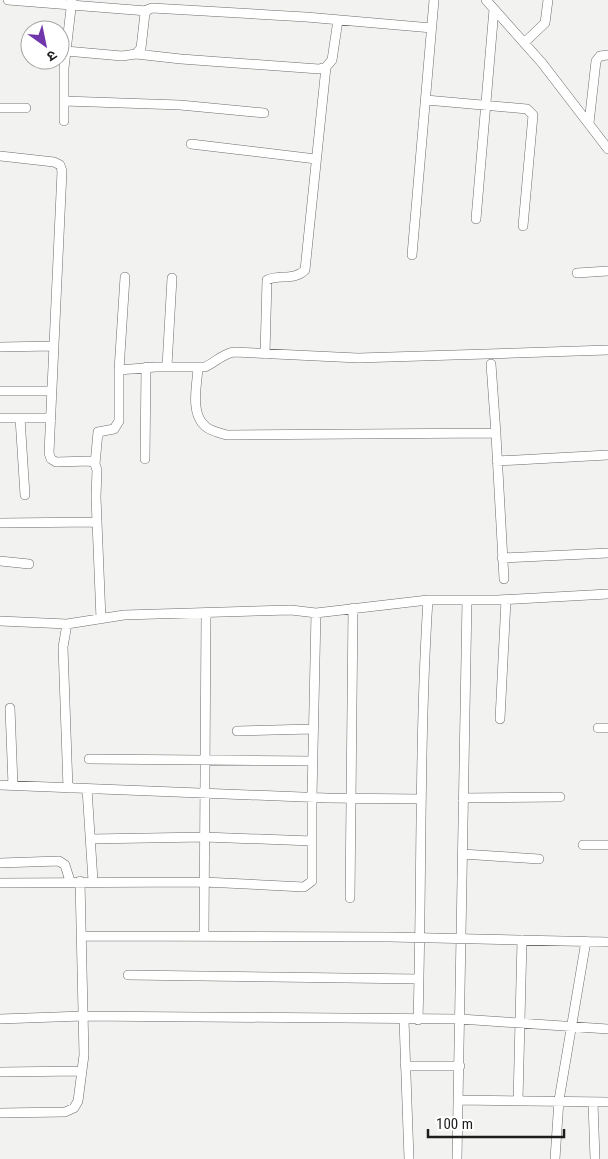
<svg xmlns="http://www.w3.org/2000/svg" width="608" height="1159" font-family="'Roboto Condensed','Noto Sans Devanagari',sans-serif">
  <rect width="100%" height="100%" fill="#f2f3f0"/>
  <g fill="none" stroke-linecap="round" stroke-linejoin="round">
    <g stroke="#6b6d69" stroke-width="10">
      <path id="minor" d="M8,0l139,11
        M486,0l56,63 66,86
        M524,43l21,-20 3,-23
        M66,51l56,5 14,-2 5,-6 4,-35 2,-3 5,-2 154,9 126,11
        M136,54l45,5 138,10 7,-2 6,-7 6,-40
        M426,100l101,9 6,6 -10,111
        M64,101l116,4 84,8
        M0,108h26
        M64,121v-53l8,-68
        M589,123l7,-62 4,-5 8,-1
        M191,144l125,15
        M0,156l54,6 6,3 2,6 -13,282 2,6 5,3 34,-1 5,3 2,6 -1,27 5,122
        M476,219l18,-210
        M412,255l22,-255
        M577,273l31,-2
        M0,347l54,-1
        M265,354l2,-74c12,-6 27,1 38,-10l21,-203
        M491,364l5,70
        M167,366l5,-88
        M198,368c-1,17 -8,45 7,58 5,5 15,7 22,9l268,-2 1,2 8,144
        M119,370l37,-3h49c11,-5 17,-13 29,-15l124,6 250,-8
        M0,391h51
        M0,418h51
        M20,418l5,77
        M145,459l1,-92
        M497,461l111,-6
        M95,464l3,-32 16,-3 5,-8v-51l6,-93
        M0,523l97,-1
        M502,558l106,-5
        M0,561l29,3
        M0,621l67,3 57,-9 167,-5 25,3 112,-13h70l110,-6
        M67,624l-4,23 5,141
        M10,708l3,77
        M500,719l6,-119
        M598,728h10
        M237,731l76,-2
        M89,759l224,2
        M0,785l327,13 94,1
        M87,789l6,92
        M463,798l97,-1
        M91,839l113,-2 108,4
        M583,845h25
        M462,854l77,5
        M0,863l59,-2 6,4 5,16
        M0,883l204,-1 100,5 8,-6v-84l4,-184
        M350,898l3,-290
        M83,936l307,1 218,5
        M204,937l2,-324
        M128,975l291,4
        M0,1019l83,-3 377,3 148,10
        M404,1020l5,139
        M418,1020c4,-140 1,-280 10,-420
        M405,1066h55
        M0,1072l82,-1
        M459,1100l149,2
        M518,1101l4,-161
        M593,1102l2,57
        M0,1113l65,-1 9,-4 4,-7 6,-46 -4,-174
        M457,1159l10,-559
        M555,1159l4,-59 27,-159"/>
    </g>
    <use href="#minor" stroke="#fff" stroke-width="9"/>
  </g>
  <g transform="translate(45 45) rotate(147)"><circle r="24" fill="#ffffff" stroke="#a5a5a4"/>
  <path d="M0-4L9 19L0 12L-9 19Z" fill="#7036ac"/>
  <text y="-8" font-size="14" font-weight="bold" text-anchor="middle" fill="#1d1d1c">उ</text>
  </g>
  <path d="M428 1129v8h136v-8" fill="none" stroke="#1d1d1c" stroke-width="2.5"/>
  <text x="436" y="1129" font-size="15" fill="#1d1d1c" stroke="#ffffff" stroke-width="4" paint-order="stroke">100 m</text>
</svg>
